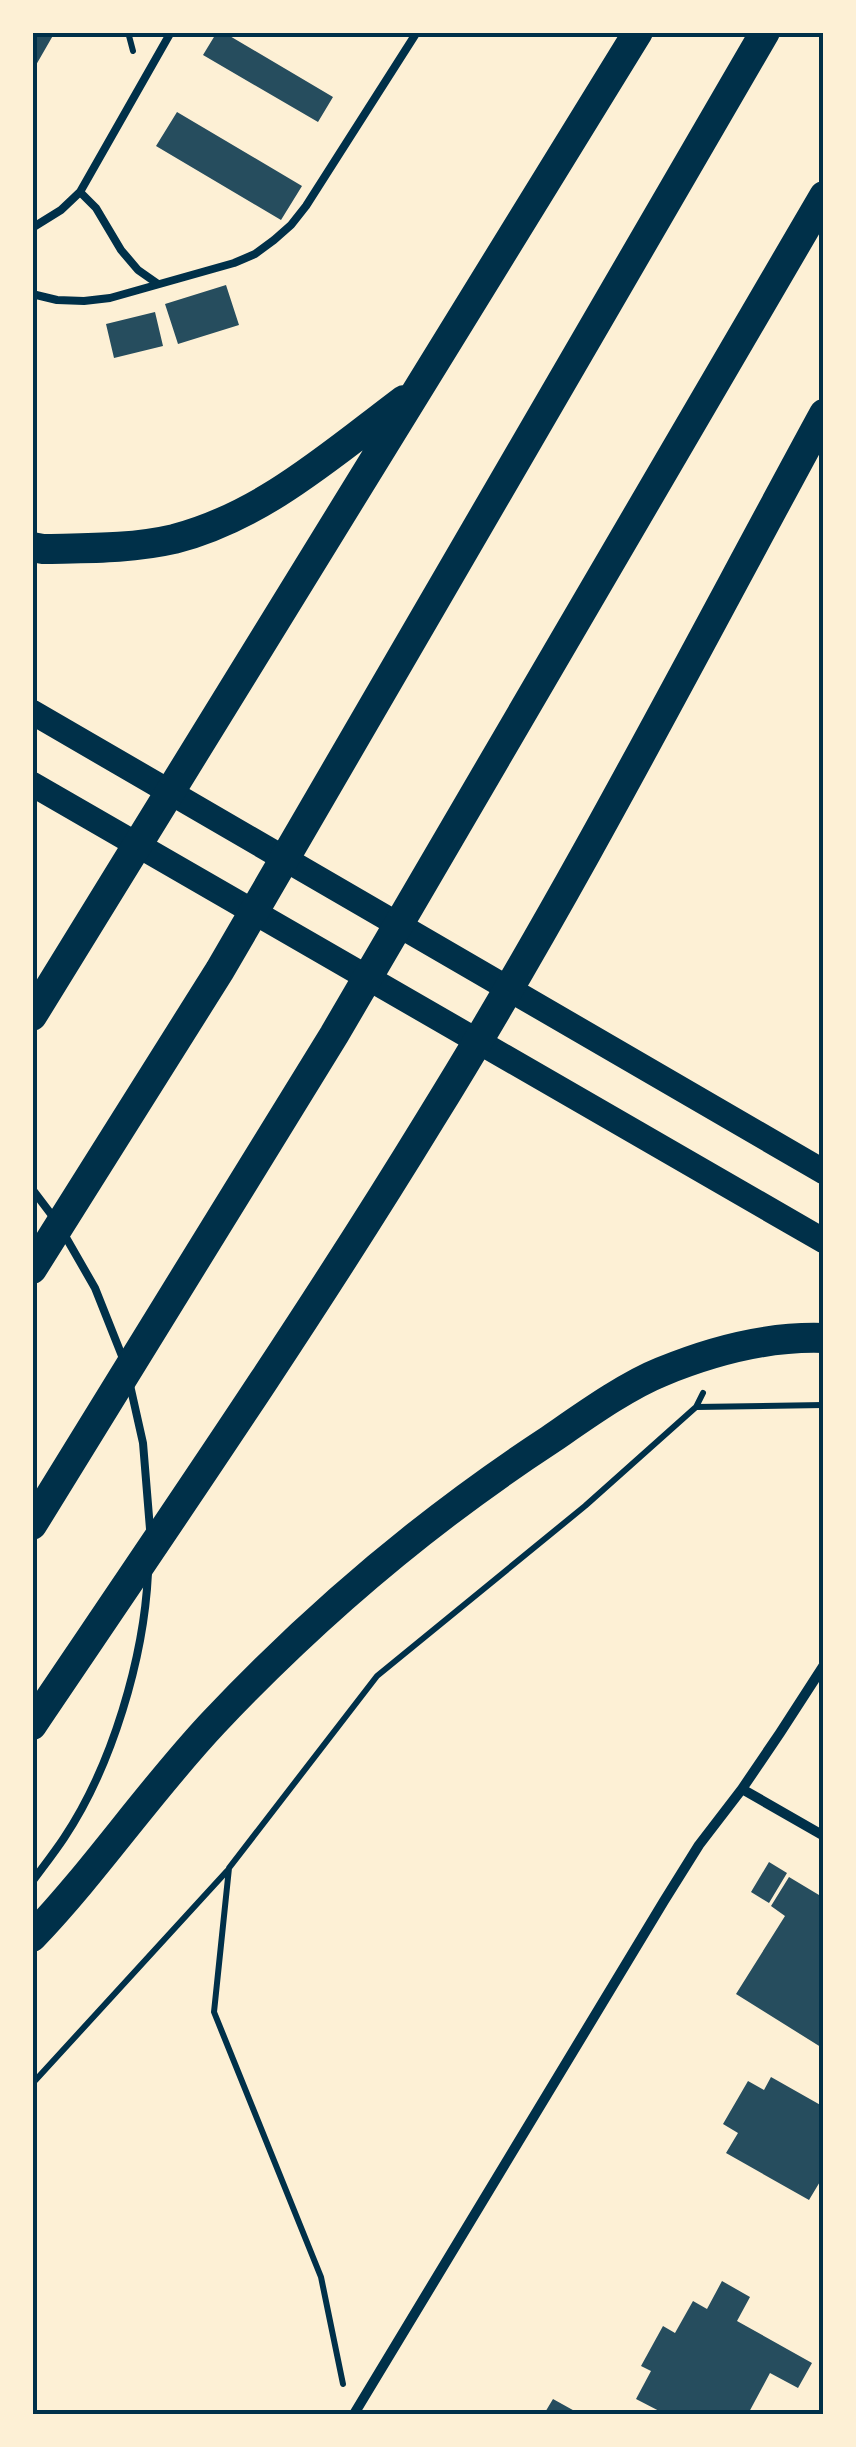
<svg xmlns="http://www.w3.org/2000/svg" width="856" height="2447" font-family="'Space Grotesk',sans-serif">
  <rect width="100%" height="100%" fill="#fdf0d5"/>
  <path fill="#264d5e" d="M32,32h23l-23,40z
    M217,32h6l110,65 -15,25 -115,-67z
    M177,112l125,74 -21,34 -125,-74z
    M226,285l13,40 -61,19 -13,-40z
    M155,312l8,34 -49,12 -8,-34z
    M769,1862l18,11 -18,30 -18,-11z
    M789,1877l35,21v151l-88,-55 49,-78 -14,-10z
    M771,2077l53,30v68l-15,25 -83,-47 12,-20 -15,-9 25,-43 16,9z
    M722,2281l28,16 -13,24 75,42 -14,25 -28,-15 -22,41h-83l-29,-15 15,-28 -10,-5 22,-40 12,7 18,-32 14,8z
    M553,2399l27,15h-36z"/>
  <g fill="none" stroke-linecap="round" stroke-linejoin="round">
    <path stroke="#003049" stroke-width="6" d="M128,32l5,19
      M703,1393l-7,14 128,-2
      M32,2084l195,-213
      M343,2384l-22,-107 -107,-265 15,-144 148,-192 208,-170 111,-99"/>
    <path stroke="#003049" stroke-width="8" d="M80,192l16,16 25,42 17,20 20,14
      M32,228l29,-18 19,-18 91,-160
      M32,294l25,6 27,1 26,-3 124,-35 21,-9 19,-14 17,-15 15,-19 111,-174
      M32,1189l22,29
      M64,1234l31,54 29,73
      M130,1385l13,58 7,86
      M32,1882c11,-15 22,-29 32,-44 48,-72 80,-180 84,-265"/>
    <path stroke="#003049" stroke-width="10" d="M742,1789l82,47
      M354,2414l310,-513 35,-56 43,-56 38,-56 44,-68"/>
    <path stroke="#003049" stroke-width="25" d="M32,712l792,460
      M32,784l792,457"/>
    <path stroke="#003049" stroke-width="30" d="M32,547l11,2c43,-1 88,0 131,-10 89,-23 158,-85 230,-139
      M32,1016l606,-984
      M32,1269l188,-299 545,-938
      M32,1525l302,-490 490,-839
      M32,1725c135,-200 272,-399 398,-605 142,-229 265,-469 394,-706
      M32,1937c65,-68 117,-146 182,-215 101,-107 213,-202 337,-283 32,-22 75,-53 110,-67 51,-21 107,-36 163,-34"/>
  </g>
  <rect width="856" height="2447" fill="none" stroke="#fdf0d5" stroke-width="70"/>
  <rect x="35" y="35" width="786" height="2377" fill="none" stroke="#003049" stroke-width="4"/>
</svg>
